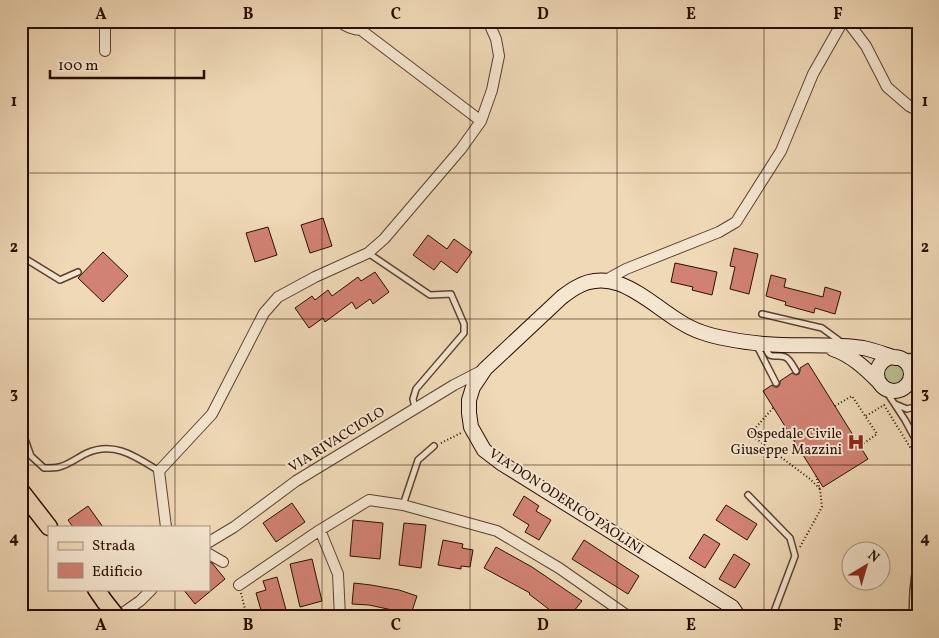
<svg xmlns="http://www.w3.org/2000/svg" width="939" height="638" font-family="Vollkorn,serif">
  <rect width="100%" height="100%" fill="#f0d9b7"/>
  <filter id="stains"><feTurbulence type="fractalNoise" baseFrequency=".004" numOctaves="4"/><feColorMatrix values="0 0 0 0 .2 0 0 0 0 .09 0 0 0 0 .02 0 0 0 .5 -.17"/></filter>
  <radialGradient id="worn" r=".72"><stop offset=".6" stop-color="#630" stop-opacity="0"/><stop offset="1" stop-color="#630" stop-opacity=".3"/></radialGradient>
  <path fill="#babf8e" stroke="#716647" d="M883 374a11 11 0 1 1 22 0a11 11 0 1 1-22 0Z"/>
  <path fill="#d28274" stroke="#280e00" d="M323,218l9,28 -22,7 -9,-28z
    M268,227l9,28 -22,7 -9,-29z
    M428,235l19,14 7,-10 18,13 -15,21 -16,-12 -7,9 -21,-15z
    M734,248l24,6 -9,40 -19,-5 5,-22 -5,-1z
    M103,252l25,24 -25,26 -25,-24z
    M675,263l42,9 -5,23 -20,-5 1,-3 -22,-5z
    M375,272l14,20 -16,12 -3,-5 -14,10 -4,-7 -27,20 -2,-4 -14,10 -14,-20 17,-12 3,4 13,-10 4,6 26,-19 3,4z
    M771,275l15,4 -2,8 39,10 2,-10 16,5 -6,22 -20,-6 -1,5 -29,-8 1,-3 -20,-6z
    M808,363l60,96 -45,28 -60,-96 9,-6 3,2h3l2,-3v-3l12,-8 4,2 3,-1 1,-3v-3z
    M524,496l15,10 -3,5 15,9 -12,20 -14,-8 4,-7 -16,-10z
    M292,503l13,19 -29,20 -13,-19z
    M726,505l31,19 -10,16 -31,-20z
    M88,506l15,21h-30l-5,-7z
    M353,520l30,3 -3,36 -30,-3z
    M404,523l22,2 -5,43 -22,-3z
    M704,534l16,10 -15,24 -16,-10z
    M443,540l20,4 -1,4 11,2 -3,17 -9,-1v3l-23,-4z
    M584,540l55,36 -11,18 -56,-35z
    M496,547l36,20 50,34 -13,16h-10l-30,-23 1,-1 -46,-25z
    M734,554l16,10 -15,24 -16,-9z
    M312,559l10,42 -22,6 -10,-43z
    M209,562l3,1 13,16 -30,25 -12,-15h26z
    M277,577l11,40h-25l-7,-24 10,-3 -3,-9z
    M354,583l17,2 28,5 18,6 -6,18 -42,-9 -17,-1z"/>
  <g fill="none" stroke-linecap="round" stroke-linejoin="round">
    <g stroke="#5a412e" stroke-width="8">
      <path id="lane" d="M368,253l62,42 21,-1 13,30v9l-48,56 -3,10 2,9
        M21,256l39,24 18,-8
        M762,314l60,14 19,14
        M757,346l19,37
        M765,346c5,16 9,7 20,11 5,2 8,9 11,14
        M896,358l22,-2
        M911,372h7
        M911,377l7,26
        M884,388l21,32 13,24
        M895,404l12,5 11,-3
        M21,428l10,28 13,12c5,0 11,0 15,-1 10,-2 19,-10 28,-14 28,-12 49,4 72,18
        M748,495l42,43 5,18 -23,61
        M403,505l15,-45 16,-14
        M912,617l1,-26 5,-43"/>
    </g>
    <g stroke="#5a412e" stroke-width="12">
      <path id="street" d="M105,21v30
        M339,21c7,6 13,9 22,9l120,91
        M847,21l19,25 21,41 22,19 9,5
        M606,280l20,-11 93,-37 17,-10 45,-71 32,-77 30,-53
        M166,527l-7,-56 53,-57 52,-101 14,-16 37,-20 53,-24 16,-14 77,-90 20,-28 11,-31 7,-34 -3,-17 -8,-18
        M320,530l18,44 2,43
        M209,542l25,-15 62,-46 158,-96 29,-15
        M209,554l14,8
        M239,585l81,-55 49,-30 34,5 94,26 62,37 66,46v3
        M117,617l23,-16 12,-12"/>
    </g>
    <g stroke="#280e00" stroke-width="16">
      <path id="secondary" d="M833,349c18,6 32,19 45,32
        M877 374a17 17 0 1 1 34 0a17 17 0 1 1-34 0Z
        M739,617l-7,-10 -231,-144 -17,-13 -13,-23 -2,-14v-13l4,-13 12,-18 77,-72c4,-3 8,-6 13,-9 47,-28 84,30 126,44 20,7 42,10 63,12 33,3 67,-1 99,4 11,2 23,7 33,10"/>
    </g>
    <g stroke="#280e00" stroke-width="19">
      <path id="primary" d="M21,491l28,36
        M96,589l9,13"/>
    </g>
    <path stroke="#280e00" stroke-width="2" stroke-dasharray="1 2.5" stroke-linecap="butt" d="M835,406l17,-10 25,38 -17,12
      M773,408l-23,26 60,45 10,10
      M866,416l18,-11 34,55
      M441,443l20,-10
      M916,542l2,-8
      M800,547l22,-40 -2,-18 -4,-13
      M241,593l6,24"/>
    <use href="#lane" stroke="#f5e6d0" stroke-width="5"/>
    <use href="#street" stroke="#f5e6d0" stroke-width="10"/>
    <use href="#secondary" stroke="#f5e6d0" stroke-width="14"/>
    <use href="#primary" stroke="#f0d9b7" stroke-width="16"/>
    <g stroke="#280e00" stroke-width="19" stroke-linecap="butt">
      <path id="primary-bridge" d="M105,602l12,15"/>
    </g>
    <use href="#primary-bridge" stroke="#f0d9b7" stroke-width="16"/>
  </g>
  <path fill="none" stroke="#280e00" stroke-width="1" stroke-opacity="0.55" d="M175,21v506M322,21v596M470,21v596M617,21v596M764,21v596M21,173h897M21,319h897M21,465h897M175,589v28"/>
  <defs>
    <g id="hospital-bare" transform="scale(1.35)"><path d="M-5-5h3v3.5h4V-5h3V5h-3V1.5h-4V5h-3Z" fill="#8f2418" stroke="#f5e6d0" stroke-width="2.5" paint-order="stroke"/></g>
  </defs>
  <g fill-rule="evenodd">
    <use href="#hospital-bare" x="856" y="442"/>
  </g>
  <g text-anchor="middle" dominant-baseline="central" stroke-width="4" stroke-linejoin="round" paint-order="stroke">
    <g font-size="14" fill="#280e00" stroke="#f5e6d0" text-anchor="end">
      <text x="842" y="434">Ospedale Civile<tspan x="842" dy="16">Giuseppe Mazzini</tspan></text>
    </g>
    <g font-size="14" fill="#280e00" stroke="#f5e6d0">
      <text transform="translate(337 440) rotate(-32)">VIA RIVACCIOLO</text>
      <text transform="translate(566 502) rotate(33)">VIA DON ODERICO PAOLINI</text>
    </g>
  </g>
  <rect width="939" height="638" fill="none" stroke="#f0d9b7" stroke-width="55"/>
  <rect x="48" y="526" width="162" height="65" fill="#f5e6d0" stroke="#a3907d"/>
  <rect x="58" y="542" width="25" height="8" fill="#f0d9b7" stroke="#a3907d"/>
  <text x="92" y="550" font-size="15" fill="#280e00">Strada</text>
  <rect x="58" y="563" width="25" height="15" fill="#d28274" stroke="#a3907d"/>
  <text x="92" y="576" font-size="15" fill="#280e00">Edificio</text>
  <g transform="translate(866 566) rotate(38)"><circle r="24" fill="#f5e6d0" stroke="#a3907d"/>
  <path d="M0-4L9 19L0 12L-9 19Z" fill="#8f2418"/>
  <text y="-8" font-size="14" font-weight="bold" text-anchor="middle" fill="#280e00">N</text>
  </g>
  <path d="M50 70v8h154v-8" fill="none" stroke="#280e00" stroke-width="2.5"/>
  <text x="58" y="70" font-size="15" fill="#280e00" stroke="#f5e6d0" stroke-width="4" paint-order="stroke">100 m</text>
  <rect x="28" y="28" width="884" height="582" fill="none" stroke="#280e00" stroke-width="2"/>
  <g font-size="16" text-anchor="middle" font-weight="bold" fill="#280e00">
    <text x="101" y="19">A</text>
    <text x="248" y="19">B</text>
    <text x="396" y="19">C</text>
    <text x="543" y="19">D</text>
    <text x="691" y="19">E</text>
    <text x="838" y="19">F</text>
    <text x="14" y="106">1</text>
    <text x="925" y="106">1</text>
    <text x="14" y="252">2</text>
    <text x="925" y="252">2</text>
    <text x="14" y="398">3</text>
    <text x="925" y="398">3</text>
    <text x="14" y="543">4</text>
    <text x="925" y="543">4</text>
    <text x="101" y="630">A</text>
    <text x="248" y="630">B</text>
    <text x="396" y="630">C</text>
    <text x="543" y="630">D</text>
    <text x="691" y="630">E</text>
    <text x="838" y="630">F</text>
  </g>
  <rect width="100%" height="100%" filter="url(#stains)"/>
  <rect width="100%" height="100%" fill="url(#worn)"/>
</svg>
